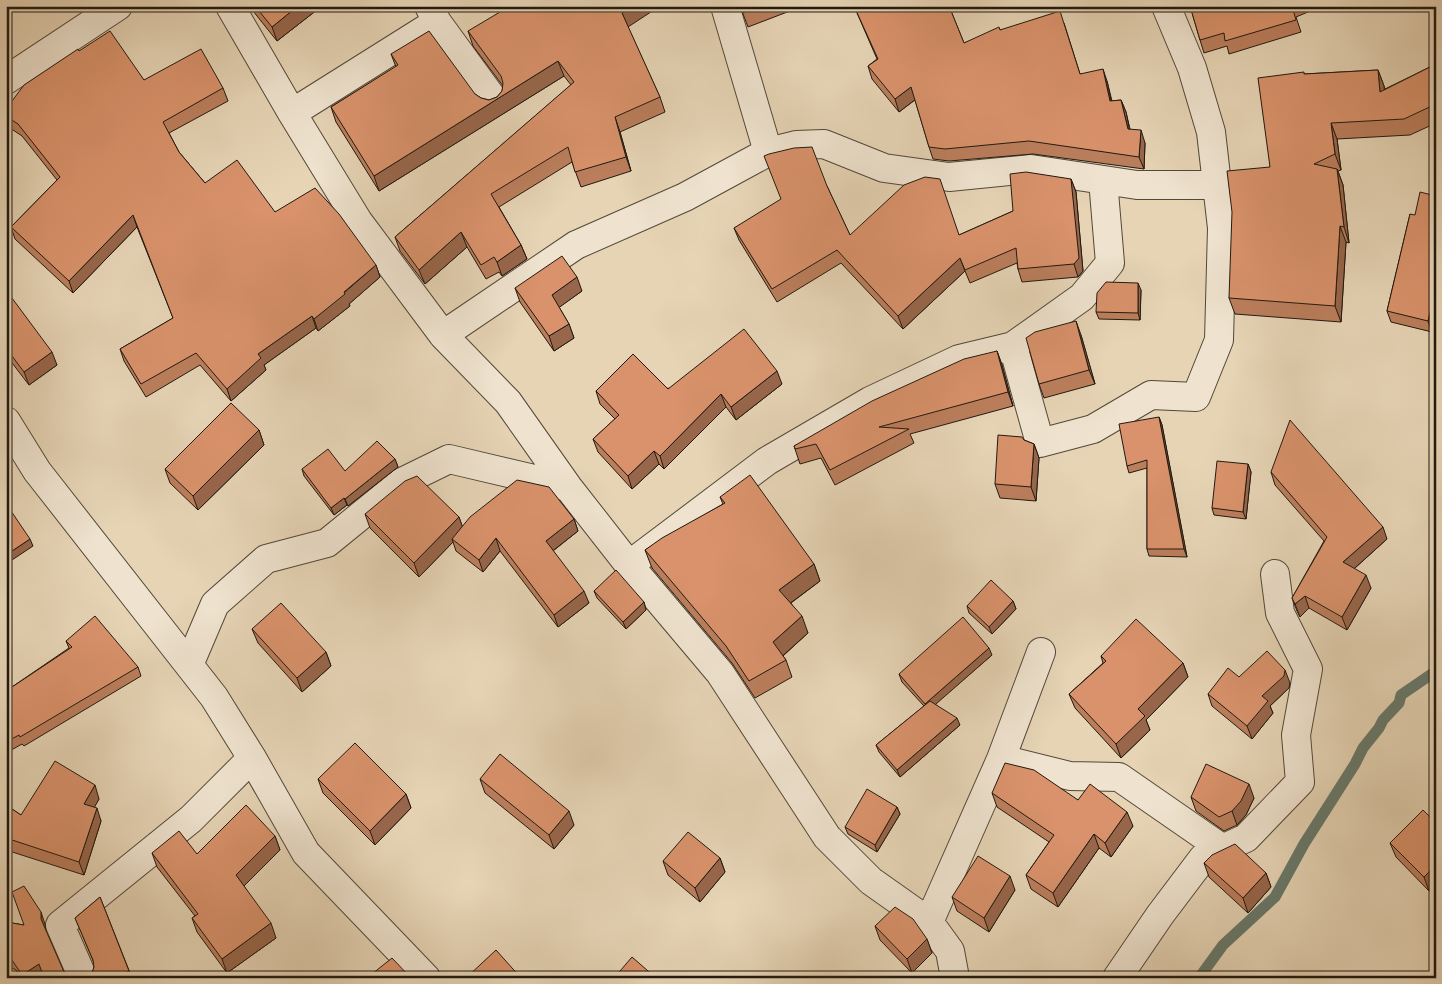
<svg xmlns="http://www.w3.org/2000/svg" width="1442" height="984" font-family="'Old Standard TT',serif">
  <rect width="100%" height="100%" fill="#e6d4b5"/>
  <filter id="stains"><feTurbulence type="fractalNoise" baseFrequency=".004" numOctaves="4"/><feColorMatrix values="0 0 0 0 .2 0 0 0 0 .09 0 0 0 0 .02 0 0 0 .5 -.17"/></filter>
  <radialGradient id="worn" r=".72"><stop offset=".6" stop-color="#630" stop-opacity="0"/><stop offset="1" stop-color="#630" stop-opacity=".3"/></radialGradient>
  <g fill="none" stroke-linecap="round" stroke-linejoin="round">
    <path stroke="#68796b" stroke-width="11" d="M1199,978l24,-33 52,-48 29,-53 51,-80 8,-16 16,-20 4,-8 16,-17 2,-8 35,-24"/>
    <g stroke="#524839" stroke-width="30">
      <path id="street" d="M230,6l62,107 66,108 85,114
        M429,6l8,16 56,77
        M725,6l43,146
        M6,80l112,-74
        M292,113l145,-91
        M1013,346l27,97 53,-14 58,-34 45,2 23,-57 3,-112 -11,-96 -19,-64 -26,-62
        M6,421l31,50 177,226 38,61 54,95 120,125
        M629,565l138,-104 103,-60 89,-42 54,-13 69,-49 28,-34 -7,-83
        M189,665l26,-61 51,-45 61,-16 75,-61 47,-23 119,28
        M1001,759l69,17 49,1 104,72
        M929,922l72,-163 40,-107
        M83,978l-23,-53 131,-106 61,-61
        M955,978l-5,-27 -21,-29 -58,-41 -44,-44 -107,-164 -91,-108 -61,-78 -60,-85 -65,-67 133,-90 109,-48 83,-45 28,-7 28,-1 60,24 65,9 82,-8 106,16h80
        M1117,978l43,-63 43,-57 43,-20 54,-56 -4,-47 12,-66 -28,-56 -5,-39"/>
    </g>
    <use href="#street" stroke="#efe3cf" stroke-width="28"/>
  </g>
  <path fill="#bb7e5c" stroke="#211910" d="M252,6h70l-45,35 -24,-30z
    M740,6h63l-55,21z
    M854,6h95l15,37 36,-13 64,-7 16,51 27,7 5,20 9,-1 5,12 4,17 15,14 -1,26 -111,-15 -84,7 -16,-2 -4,-12 -14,-47 -16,12 -27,-33 -4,-13 9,-7z
    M1190,6h132l-26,11 5,15 -72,22 -2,-8 -23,7 -4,-13z
    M628,27l32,70 5,15 -45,20 11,39 -50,16 -9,-25 -73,45 22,38 6,14 -25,17 -3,-4 -13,7 -19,-32 -42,37 -25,-33 -5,-14 176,-152 -7,-9 -185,115 -43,-69 -5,-15 65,-40 -5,-13 84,40 6,4 8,2 8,-3 5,-6 1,-5 -30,-40 -5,-15z
    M79,51l65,29 79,8 5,13 -59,32 10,19 26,31 70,29 101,53 4,12 -31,27 1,2 -32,25 -2,-3 -52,37 2,5 -35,31 -31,-36 -54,32 -22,-36 -4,-12 53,-31 -36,-91 -64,66 -58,-54 -4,-12 46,-47 -35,-44 -15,-10 -1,-4v-13z
    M1436,64v59l-26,12 -73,4 4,31 -3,1 5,14 6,58 -3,-1 -5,80 -106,-8 -6,-16 75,-224 74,-4 6,16 1,3z
    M1071,179l5,13 7,79 -5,6 -56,5 -4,-13 -1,-6 -47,20 -5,-12 -62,58 -62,-66 -64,39 -38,-62 -5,-12 93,-42 23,49h109l54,-24z
    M1410,214l22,118 -41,-10 -4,-11z
    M515,288l67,3 -23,16 10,17 5,14 -20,13 -34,-49z
    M6,290l51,75 -28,20 -23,-30z
    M1141,290l-1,30 -41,-1 -3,-7z
    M1081,335l14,49 -51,14 -5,-14z
    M997,351l5,14 11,41 -103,28 4,9 -79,42 -14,-27 -21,6 -6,-18z
    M782,384l-46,36 -10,-13 -62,62 -5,-5 -27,25 -34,-37 -5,-13 22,-20 -15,-15 -4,-13z
    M1159,417l3,8 25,132 -38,-1 -2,-7v-81l-18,5 -2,-7z
    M259,430l5,15 -66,65 -28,-27 -5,-14z
    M1024,440l10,4 5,14 -3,43 -36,-3 -5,-14z
    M395,459l3,8 -50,39 -1,-1 -13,10 -30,-39 -2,-7 43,2z
    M1248,464l3,8 -5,47 -32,-4 -2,-7z
    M1271,472l116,67 -33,30 17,19 -24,42 -38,-22 -9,9 -3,-6 -5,-13 32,-57 -49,-56z
    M720,497l94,67 6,17 -29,22 17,30 -25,23 3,4 6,17 -37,21 -23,-35 -80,-95 -7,-18 78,-46z
    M365,514l94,3 3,9 112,-7 4,12 -25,20 36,52 -31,24 -58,-76 -17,21 -27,-21 -3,-9 -34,35 -49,-49z
    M594,591l50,11 2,8 -20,19 -29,-31z
    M1013,601l3,8 -24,25 -23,-21 -2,-7z
    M252,629l74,23 5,14 -29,26 -44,-49z
    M66,641l72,26 3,9 -117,70 -2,-2 -16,9v-62l63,-43z
    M992,655l-57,49 25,21 -60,52 -21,-25 -3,-7 48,-39 -22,-24 -3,-8z
    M1101,656l82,7 5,14 -42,43 4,10 -29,28 -46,-50 -6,-14 34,-31z
    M1239,677l51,6 -1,5 -19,18 3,7 -21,26 -40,-33 -4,-12z
    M318,779l88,15 5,14 -36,37 -52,-52z
    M480,779l94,46 -20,24 -69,-56z
    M992,793l86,7 55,26 -22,31 -12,-9 -41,59 -27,-18 -5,-14 23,-33 -52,-35z
    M1191,797l63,1 -8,17 -9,10 -13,6 -28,-20z
    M99,799l-5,8 7,14 -17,54 -78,-25v-45l15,10z
    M897,807l3,7 -23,38 -29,-18 -3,-7z
    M1436,823v61l-7,7 -33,-34 -6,-14z
    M275,836l5,14 -36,36 32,52 -49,35 -30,-41 -5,-14 3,-2 -38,-49 -5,-14 45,1z
    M720,858l5,14 -25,30 -32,-27 -5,-14z
    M1204,863l62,10 5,14 -23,26 -39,-36z
    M1015,890l-26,42 -32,-21 -5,-14z
    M100,897l32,81h-44l3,-2 3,-9v-4l-19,-45z
    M6,922l18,3 21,-1 -1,52 -3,2h-20l-6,-9 -9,-1z
    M875,926l52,13 5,14 -20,20 -32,-33z"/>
  <path fill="#98664b" stroke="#211910" d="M298,6h24l-45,35 -5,-14z
    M632,6h28l-32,21 -6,-14z
    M558,61l6,15 -185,115 -5,-15z
    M1103,69l4,12 7,33 -4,-13z
    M1378,70l6,16 2,22 -6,-16z
    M911,87l5,12 -17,13 -4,-13z
    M1121,100l5,12 6,30 -4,-13z
    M615,117l5,15 11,39 -5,-14z
    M1331,123l6,16 4,31 -6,-16z
    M1141,130l4,13 -1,26 -5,-12z
    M1337,169l6,16 6,58 -5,-16z
    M1071,179l5,13 7,79 -5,6 -4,-13z
    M133,215l4,12 -64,66 -4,-12z
    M1340,226l6,16 -5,80 -6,-16z
    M461,232l6,15 -42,37 -6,-14z
    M521,245l6,14 -25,17 -5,-14z
    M960,258l5,13 -62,58 -5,-13z
    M376,265l4,12 -31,27 1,2 -32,25 -4,-12z
    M577,277l5,14 -25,18 -5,-14z
    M1138,283l3,7 -1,30 -2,-7z
    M1436,288v29l-4,15 -4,-11z
    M312,316l4,12 -52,37 2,5 -35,31 -4,-12 31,-35z
    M1076,321l5,14 14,49 -6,-14z
    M569,324l5,14 -20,13 -5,-15z
    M997,351l5,14 11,41 -5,-14z
    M52,352l5,13 -28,20 -5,-13z
    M777,371l5,13 -46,36 -5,-13z
    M721,394l5,13 -62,62 -4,-13z
    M1159,417l3,8 25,132 -3,-8z
    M259,430l5,15 -66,65 -5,-14z
    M1034,444l5,14 -3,43 -5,-14z
    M654,451l5,13 -27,25 -4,-13z
    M395,459l3,8 -50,39 -3,-7z
    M1248,464l3,8 -5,47 -3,-7z
    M344,498l3,7 -13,10 -3,-7z
    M459,517l5,14 -12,8 1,3 -34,35 -5,-14z
    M574,519l4,12 -28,22 -4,-12z
    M1383,527l4,12 -40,36 -4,-13z
    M496,538l4,13 -17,21 -4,-12z
    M30,539l3,7 -27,18v-9z
    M814,564l6,17 -35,26 -6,-17z
    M1366,575l5,13 -24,42 -5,-13z
    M584,591l5,12 -31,24 -4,-12z
    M1305,596l4,12 -9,9 -5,-13z
    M1013,601l3,8 -24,25 -3,-7z
    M644,602l2,8 -20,19 -3,-7z
    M802,616l6,17 -29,26 -6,-17z
    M989,648l3,7 -64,56 -3,-7z
    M326,652l5,14 -29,26 -5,-14z
    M1183,663l5,14 -42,43 4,10 -29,28 -5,-14 22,-35z
    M1285,670l5,13 -1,5 -19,18 3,7 -21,26 -5,-13 15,-30z
    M957,718l3,7 -60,52 -3,-7z
    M1249,784l5,14 -8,17 -9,10 -5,-14z
    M95,785l4,14 -10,18 -5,-13z
    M406,794l5,14 -36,37 -5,-14z
    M897,807l3,7 -23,38 -2,-7z
    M97,808l4,13 -17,54 -5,-13z
    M569,811l5,14 -20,24 -5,-14z
    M1127,812l6,14 -22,31 -6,-14z
    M1094,834l5,14 -41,59 -5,-14z
    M275,836l5,14 -39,39 -5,-14z
    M720,858l5,14 -25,30 -5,-14z
    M1436,865v19l-7,7 -5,-14z
    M1266,873l5,14 -23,26 -5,-15z
    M1010,876l5,14 -26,42 -5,-14z
    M41,912l4,12 1,7 -5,-12z
    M271,923l5,15 -49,35 -5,-14z
    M927,939l5,14 -20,20 -5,-14z
    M39,964l5,12 -3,2h-18l-1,-3z"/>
  <path fill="#d9926b" stroke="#211910" d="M255,6h43l-26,21z
    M510,6h122l-10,7 38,84 -45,20 11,40 -51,15 -7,-25 -77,47 30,51 -24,17 -3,-5 -13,8 -20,-33 -42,38 -24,-33 179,-155 -16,-21 -184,115 -43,-69 67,-42 -7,-11 38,-23 46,63 6,4 8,2 8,-3 5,-6 1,-8 -2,-7 -33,-45z
    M740,6h21l-19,7z
    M854,6h95l15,37 35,-16 1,3 60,-19 20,63 23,-5 7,32 11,-1 7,29 13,1 -2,27 -110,-16 -84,8 -16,-2 -18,-60 -16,12 -27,-33 10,-7z
    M1190,6h102l4,14 -71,21 -1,-8 -24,7z
    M110,31l34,49 57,-31 22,39 -60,34 16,30 26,31 32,-23 38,52 40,-24 24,26 37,51 -32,27 1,2 -31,25 -2,-3 -54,38 3,4 -34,31 -31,-36 -55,31 -21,-35 53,-31 -40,-103 -64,66 -58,-54 49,-50 -42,-53 -12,-8v-7l18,-24 54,-36 1,2z
    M1436,64v40l-32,15 -73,4 4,31 -21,10 23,5 7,58 -4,-1 -5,80 -106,-8 3,-86 -5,-41 43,-4 -12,-89 46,-6v2l74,-4 2,22z
    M812,147l15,39 23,49 54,-50 21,-8 15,2 19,56 54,-24 -3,-37 16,-2 45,7 8,79 -5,6 -56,5 -2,-21 -51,22 -5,-12 -62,58 -61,-66 -65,39 -38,-61 47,-29 -17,-43 5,-2 25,-6z
    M1420,192l16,4v92l-8,33 -41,-10 23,-97 5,1z
    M562,256l15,21 -25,18 17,29 -20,12 -34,-48z
    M1106,282l32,1v30l-42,-1 1,-19z
    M6,290l46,62 -28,20 -18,-24z
    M1076,321l13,49 -50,14 -13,-46 9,-6z
    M744,329l33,42 -46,36 -10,-13 -61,62 -6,-5 -26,25 -35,-37 26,-24 -23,-24 37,-37 35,35z
    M997,351l11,41 -129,35 30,2 -79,41 -14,-26 -21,5 -1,-3 78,-45 92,-42z
    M231,403l28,27 -66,66 -28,-27z
    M1159,417l25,132h-37v-89l-20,6 -8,-42z
    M1290,420l93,107 -40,35 23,13 -24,42 -37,-21 -10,8 -3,-6 35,-61 -56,-65z
    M998,435l24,2 2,3 10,4 -3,43 -36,-3z
    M377,441l18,18 -50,40 -1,-1 -13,10 -29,-39 26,-20 17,22z
    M1217,461l31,3 -5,48 -31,-4z
    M750,475l64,89 -35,26 23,26 -29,26 13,18 -37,21 -23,-35 -81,-96 17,-12 63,-35 -5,-6z
    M417,476l42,41 -45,46 -49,-49 40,-33z
    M517,480l32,7 25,32 -28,22 38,50 -30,24 -58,-77 -17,22 -27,-21 18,-22z
    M9,508l21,31 -24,16v-45z
    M616,570l28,32 -21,20 -29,-31z
    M991,580l22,21 -24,26 -22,-21z
    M281,603l45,49 -29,26 -45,-49z
    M95,616l43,51 -118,70 -1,-2 -13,7v-51l66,-44 -6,-6z
    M963,617l26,31 -64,56 -26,-30z
    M1136,619l47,44 -45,46 7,7 -29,28 -47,-50 37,-33 -5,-5z
    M1267,651l18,19 -1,6 -22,20 6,5 -21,25 -39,-32 20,-26 11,9z
    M930,701l27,17 -60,52 -21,-25z
    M355,743l51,51 -36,37 -52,-52z
    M500,754l69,57 -20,24 -69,-56z
    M55,761l40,24 -11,19 13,4 -18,54 -73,-24v-33l15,10z
    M1005,763l29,7 44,30 12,-16 37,28 -22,31 -11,-9 -41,59 -27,-18 28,-40 -62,-42z
    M1206,764l43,20 -8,17 -9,10 -13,6 -28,-20z
    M867,789l30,18 -22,38 -30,-18z
    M246,805l29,31 -39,39 35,48 -49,36 -30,-41 6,-4 -46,-61 27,-22 18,23z
    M1423,810l13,13v42l-12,12 -34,-34z
    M688,832l32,26 -25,30 -32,-27z
    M1235,844l31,29 -23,25 -39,-35 8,-8z
    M978,856l32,20 -26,42 -32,-21z
    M24,886l17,26v7l23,53 5,6h-25l-5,-14 -17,11 -12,-18h-4v-35l18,3 -12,-33z
    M100,897l29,74 -16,7h-25l3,-2 3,-9 -1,-7 -18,-42z
    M895,907l18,12 14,20 -20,20 -32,-33z
    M496,950l25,28h-55z
    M632,957l24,21h-42z
    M392,958l18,19 3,1h-46z"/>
  <rect width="1442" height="984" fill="none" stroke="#e6d4b5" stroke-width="25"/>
  <rect x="8" y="8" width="1427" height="969" fill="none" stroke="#211910" stroke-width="2.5"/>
  <rect x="12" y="12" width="1417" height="959" fill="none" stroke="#211910"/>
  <rect width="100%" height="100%" filter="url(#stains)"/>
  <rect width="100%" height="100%" fill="url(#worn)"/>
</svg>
